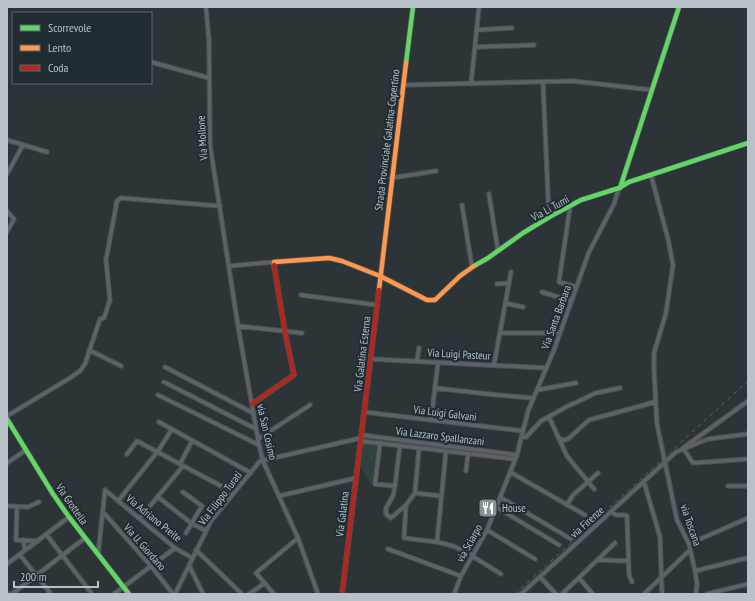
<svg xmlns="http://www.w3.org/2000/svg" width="755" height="601" font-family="'PT Sans Narrow',sans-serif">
  <rect width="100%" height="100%" fill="#2c3438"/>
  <path fill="#2f423f" d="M364,443l14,1 -2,4 -4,36h-1l-11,-19 2,-20z"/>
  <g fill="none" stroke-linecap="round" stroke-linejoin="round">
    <g stroke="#4a4f52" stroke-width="5.5">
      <path id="street" d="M206,7l3,34 1,104 28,181 21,119 4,16 35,77 20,56
        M477,30l35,-2
        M475,47l59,-2
        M151,62l58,16
        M543,83l6,134
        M471,84l8,-77
        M403,85l170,-4 79,9
        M7,140l40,12
        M7,174l16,-29
        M651,175l17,64 5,26 -7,48 -12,40v17l3,54 20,96 12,24 6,27 2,13 -1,10
        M391,178l45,-7
        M489,194l9,57
        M462,205l10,62
        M570,207l-11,75 17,5
        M7,211l7,8 -7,13
        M229,266l45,-4
        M497,284l12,-1
        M542,292l29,9
        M301,295l76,10
        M505,303l18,4
        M238,326l64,7
        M500,333h60
        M89,350l32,16
        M371,359l175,9
        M417,361l2,-13
        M494,365l17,-93
        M165,367l88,46
        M164,382l92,47
        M435,388l62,7 36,3
        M537,390l39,-7
        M158,395l101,50
        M748,401l-65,47 10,15 55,-4
        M364,412l159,19
        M7,416l63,-38 10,-7 5,-7 15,-45 4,-1 6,-18 -4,-40 11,-59 4,-3 99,8
        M549,417l18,39 27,33
        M431,420l7,-57
        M159,422l92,51
        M361,435l156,20
        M522,437h4l15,-16 25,-14 30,-14 24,-5
        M258,439l52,-34
        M559,439l6,1 3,-1 21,-19 66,-18
        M360,441l155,18
        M380,443l-5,41 20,2
        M400,445l-5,41 -2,10 -7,12v6l5,4 15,-13 9,-12 4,-45
        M127,454l10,-13 97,52
        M7,463l19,-13
        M180,464l12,-23
        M466,471l2,-17
        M510,472l75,43
        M644,482l16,55 2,57
        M728,486h20
        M105,490l70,58 17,10
        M183,492l19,14 -16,27
        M415,493l26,3
        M279,496l77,-18
        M158,497l33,26 15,8
        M500,497l71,42
        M118,501l40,-50 14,-22
        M406,505l-2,33 33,4 16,4 20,9
        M567,505l6,-10 25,-22
        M7,506l21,1 11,-5
        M17,507l-1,33 22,1
        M496,507l63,38
        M103,512l48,54 22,28
        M611,512l5,3h9l2,1 2,59 3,7
        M140,518l43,-52
        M487,530l48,29
        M46,534l46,60
        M23,540l2,10
        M437,542l9,-91
        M689,544l59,-26
        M388,549l73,27
        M196,550l46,44
        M20,555l31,39
        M98,555l7,-65
        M472,556l29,18
        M599,560l29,1
        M7,564l62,-47
        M189,565l14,29
        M695,571l52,-13 1,2
        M540,577l16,17
        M579,578l14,16
        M7,593l1,1
        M12,594l73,-56
        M114,594l61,-46
        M175,594l36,-73 49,-60 101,-23
        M249,594l16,-11
        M274,594l-18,-21 42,-35
        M454,594l7,-18 26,-46 30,-75 11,-44 26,-61 35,-98 25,-48 5,-16
        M521,594l155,-142 32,-13 40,-5
        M562,594l53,-51
        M644,594l46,-44
        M707,594l41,-10"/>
    </g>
    <g stroke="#4a4f52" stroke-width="6">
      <path id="fast" d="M406,63l7,-56
        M620,188l59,-181
        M474,266l14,-8 35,-25 28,-17 30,-16 38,-12 10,-6 119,-39
        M7,419l46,75 16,23 60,77"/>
    </g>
    <g stroke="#4a4f52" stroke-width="6">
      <path id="slow" d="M274,265v-3l55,-4 13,3 38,15 47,24h8l25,-24 14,-10
        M379,290l27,-227"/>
    </g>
    <g stroke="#4a4f52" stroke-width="6">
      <path id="jam" d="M252,404l42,-29 -9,-43 -11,-67
        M342,594l37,-304"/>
    </g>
    <use href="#street" stroke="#5c6265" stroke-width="3.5"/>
    <use href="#fast" stroke="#63d668" stroke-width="4.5"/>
    <use href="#slow" stroke="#ff974d" stroke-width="4.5"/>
    <use href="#jam" stroke="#b3261e" stroke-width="4.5"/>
    <path stroke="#5b6164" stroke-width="1" stroke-dasharray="4 4" stroke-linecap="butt" d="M515,594l233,-213"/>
  </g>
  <defs>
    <g id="restaurant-square" transform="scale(1)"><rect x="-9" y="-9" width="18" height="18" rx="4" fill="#869095" stroke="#202b32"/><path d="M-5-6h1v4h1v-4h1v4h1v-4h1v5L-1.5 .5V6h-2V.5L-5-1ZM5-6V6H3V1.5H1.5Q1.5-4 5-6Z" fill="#fff"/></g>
  </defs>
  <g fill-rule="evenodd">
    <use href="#restaurant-square" x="488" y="508"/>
  </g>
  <g text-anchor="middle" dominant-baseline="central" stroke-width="4" stroke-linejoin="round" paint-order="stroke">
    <g font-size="11" fill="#b7c1c7" stroke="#202b32">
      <text transform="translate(202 138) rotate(-94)">Via Mollone</text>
      <text transform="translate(387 140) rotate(-83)">Strada Provinciale Galatina-Copertino</text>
      <text transform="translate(550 208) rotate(-29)">Via Li Tumi</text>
      <text transform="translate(556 317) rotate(-70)">Via Santa Barbara</text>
      <text transform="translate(362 354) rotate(-83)">Via Galatina Esterna</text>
      <text transform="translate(459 354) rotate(3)">Via Luigi Pasteur</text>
      <text transform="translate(445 413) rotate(7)">Via Luigi Galvani</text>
      <text transform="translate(267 432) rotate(77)">via San Cosimo</text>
      <text transform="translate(440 436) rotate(7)">Via Lazzaro Spallanzani</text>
      <text transform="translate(220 498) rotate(-53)">Via Filippo Turati</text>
      <text transform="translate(72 504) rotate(55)">Via Grottella</text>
      <text transform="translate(342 514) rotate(-83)">Via Galatina</text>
      <text transform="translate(154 518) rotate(39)">Via Adriano Preite</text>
      <text transform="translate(587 522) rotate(-42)">via Firenze</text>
      <text transform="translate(691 525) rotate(71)">via Toscana</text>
      <text transform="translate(469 543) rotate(-61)">via Sciarpo</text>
      <text transform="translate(145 547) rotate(49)">Via U. Giordano</text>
    </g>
    <g font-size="11" fill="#b7c1c7" stroke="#202b32" text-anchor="start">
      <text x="502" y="508">House</text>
    </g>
  </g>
  <rect width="755" height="601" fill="none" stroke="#b7c1c7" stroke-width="16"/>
  <rect x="12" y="12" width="140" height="72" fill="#202b32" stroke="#5c676e"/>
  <rect x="20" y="25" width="20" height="6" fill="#63d668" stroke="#5c676e"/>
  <text x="48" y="32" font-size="12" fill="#b7c1c7">Scorrevole</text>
  <rect x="20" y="45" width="20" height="6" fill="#ff974d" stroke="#5c676e"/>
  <text x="48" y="52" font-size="12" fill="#b7c1c7">Lento</text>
  <rect x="20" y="65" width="20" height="6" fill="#b3261e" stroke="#5c676e"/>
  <text x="48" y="72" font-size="12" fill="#b7c1c7">Coda</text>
  <path d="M14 581v6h84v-6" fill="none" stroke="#b7c1c7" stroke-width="2"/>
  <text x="20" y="581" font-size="12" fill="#b7c1c7" stroke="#202b32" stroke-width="3" paint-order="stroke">200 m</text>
</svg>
